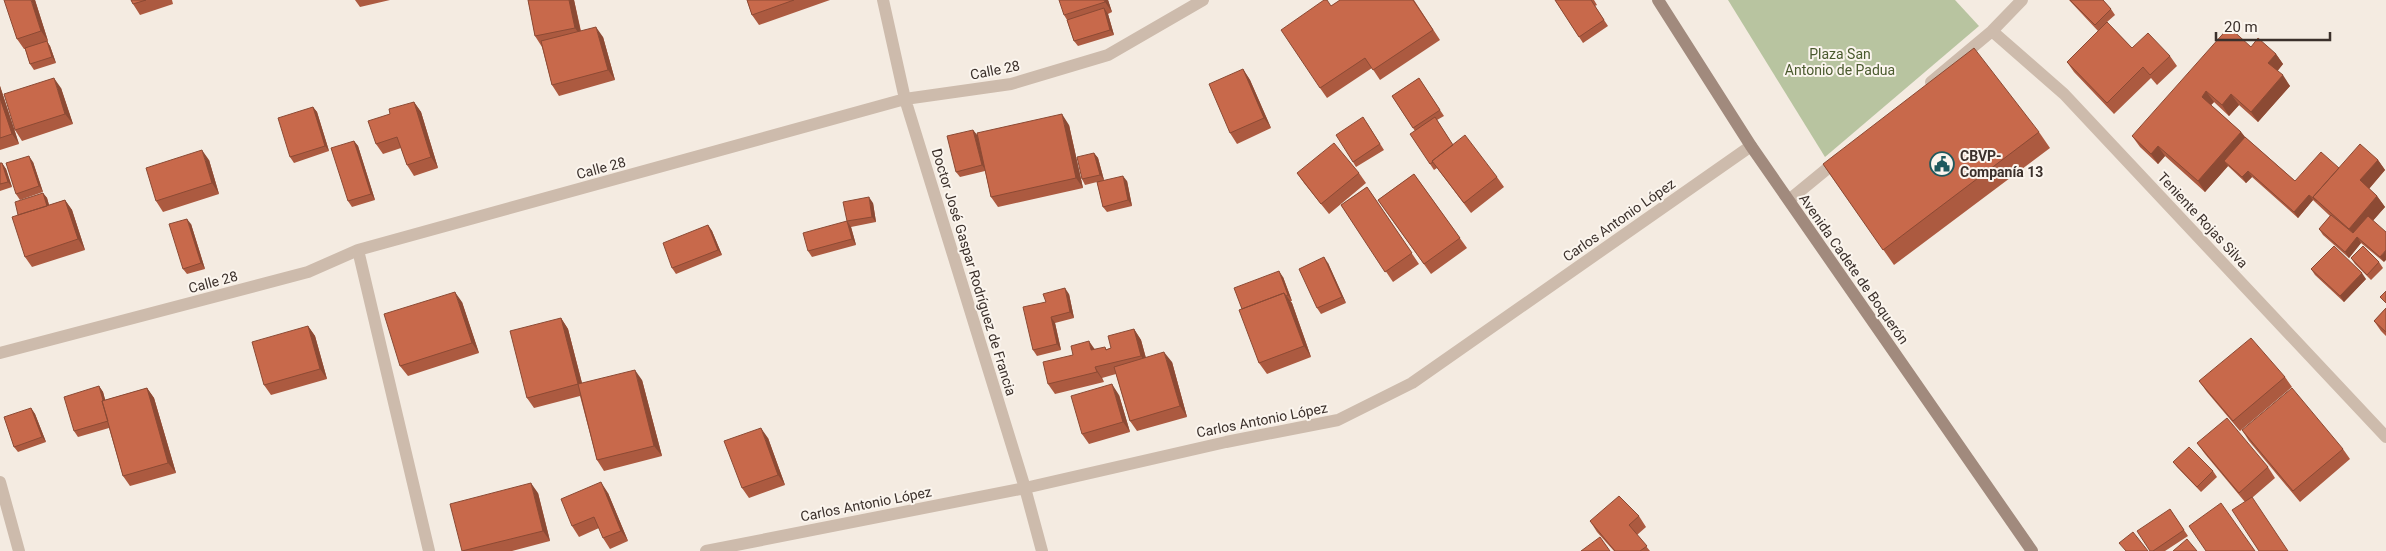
<svg xmlns="http://www.w3.org/2000/svg" width="2386" height="551" font-family="Roboto,sans-serif">
  <rect width="100%" height="100%" fill="#f4ebe1"/>
  <path fill="#b8c4a0" d="M1728,0h227l24,26 -154,131z"/>
  <g fill="none" stroke-linecap="round" stroke-linejoin="round">
    <path stroke="#cdbbac" stroke-width="12" d="M883,0l22,99 120,389 17,63
      M1992,31l72,63 322,343
      M1931,82l61,-51 30,-31
      M1789,200l50,-41
      M358,250l71,301
      M0,353l308,-81 50,-22 547,-151 106,-15 97,-29 95,-55
      M0,482l19,69
      M706,551l319,-63 201,-46 112,-22 74,-37 339,-237"/>
    <path stroke="#a18a7d" stroke-width="12" d="M1658,0l93,146 281,405"/>
  </g>
  <path fill="#ac5a40" d="M35,0l13,41 -1,1 3,4 6,17 -22,7 -4,-6 -5,-15h-1l-7,-10z
    M131,0h41l1,4 -33,11 -7,-11z
    M355,0h35l-30,7z
    M528,0h46l7,31 22,6 12,43 -56,16 -7,-11 -10,-38 -7,-11z
    M747,0h83l-71,25 -7,-10z
    M1108,0l4,12 -4,2 6,21 -36,11 -4,-5 -7,-21 -3,-5z
    M1340,0h74l26,40 -60,40 -8,-12 -45,30 -7,-10 11,-82z
    M1555,0h39l3,5 -2,1 13,20 -25,17z
    M2069,0h34l8,9 4,6 -8,7 25,26 38,8 7,10 -20,19 -6,-7 -37,36 -40,-42 -7,-10 31,-31z
    M2251,47l25,7 7,10 -6,7 13,15 -32,36 -19,-17 -10,11 -15,-14 -3,3 30,27 4,5 50,44 44,-13 39,-8 7,10 -16,19 8,7 8,11 -12,13 11,42 -23,-19 -12,15 -26,-23 -4,-6 11,-13 -17,-16 -15,18 -46,-41 -6,6 -18,-17 -23,26 -40,-36 -7,8 -18,-17 -8,-11z
    M1243,69l7,11 21,48 -34,16 -7,-11z
    M1419,78l25,38 -7,4 16,25 44,32 7,10 -33,26 -34,-45 -3,2 -4,-6 -15,-33 -23,-35z
    M0,86l19,58 -19,6z
    M61,88l12,36 -51,17 -7,-11z
    M414,102l7,10 17,56 -24,8 -7,-11 -6,-17 -18,6 -7,-10 14,-30z
    M313,107l4,5 12,39 -35,12 -4,-6z
    M1367,123l17,27 -28,17 -3,-5z
    M1069,125l14,63 -85,19 -7,-10 -6,-26 -25,6 -4,-5 17,-42 4,5z
    M2039,132l11,16 -156,117 -71,-101z
    M354,141l4,5 17,54 -23,7 -4,-6z
    M1094,153l4,5 6,22 23,1 5,25 -25,6 -4,-5 -6,-25 -12,3 -3,-6z
    M209,160l10,34 -56,18 -7,-11z
    M33,162l10,30 -23,8 -4,-6z
    M0,163h2l4,6 6,18 -12,4z
    M1297,173h62l7,10 -37,31 -25,-31z
    M1414,174l53,74 -36,26 -53,-74z
    M1367,187l52,77 -26,18 -52,-77z
    M43,193l4,5 2,7 16,-5 7,10 13,40 -53,17 -7,-10 -7,-42z
    M873,203l3,19 -25,5 5,18 -44,12 -4,-6 39,-30z
    M191,224l14,45 -18,5 -4,-5z
    M708,225l4,6 10,24 -46,19 -4,-6z
    M2351,258l28,4 4,6 -12,12 -16,-16z
    M1328,263l18,40 -25,11 -4,-6z
    M2311,269l55,10 -22,23 -29,-27z
    M1283,277l9,24h-2l2,2 19,54 -44,17 -8,-11 -17,-54z
    M1069,294l5,24 -19,5 6,27 -24,6 -4,-6 13,-48z
    M462,302l17,51 -71,23 -8,-10z
    M2386,308v28l-5,-5 -7,-10z
    M561,318l7,11 14,54 60,-3 20,76 -58,15 -7,-11 -17,-64 -46,12 -7,-10z
    M308,326l7,10 12,43 -56,16 -7,-10z
    M1134,329l7,11 5,18 26,4 15,55 -50,14 -7,-10 -14,-47 -14,4 2,4 -49,12 -7,-10 46,-35h13l4,-1z
    M2285,377l7,10 -52,44 -33,-39 -8,-11z
    M99,386l4,6 2,8 42,-12 7,10 22,75 -46,13 -7,-10 -14,-48 -31,9 -4,-6z
    M1119,395l11,37 -41,12 -7,-10z
    M31,408l4,6 11,28 -28,10 -4,-5z
    M2242,430l101,19 7,10 -50,43 -51,-61z
    M768,438l17,47 -36,13 -7,-10z
    M2197,443l71,24 7,11 -22,19 -8,5 -40,-48z
    M2173,462l40,9 4,6 -16,15 -24,-25z
    M538,493l12,48 -38,10h-50z
    M608,493l20,48 -18,8 -7,-11 -4,-10 -20,9 -7,-11z
    M2170,509l18,27 -23,15h-15z
    M1639,516l7,11 -9,8 13,16h-36l-17,-19 -7,-11z"/>
  <path fill="#8c4a34" d="M31,0h4l13,41 -7,-10z
    M569,0h5l8,38 -7,-10z
    M1104,0h4l4,12 -7,-10z
    M1104,8l4,6 6,21 -4,-5z
    M596,27l7,10 12,43 -7,-10z
    M47,41l3,5 6,17 -4,-6z
    M2276,54l7,10 -7,9 -8,-10z
    M1243,69l7,11 21,48 -7,-10z
    M2283,75l7,11 -32,36 -7,-10z
    M54,78l7,10 12,36 -8,-10z
    M0,86l19,58 -7,-10 -12,-36z
    M2206,91l8,11 -5,5 -7,-10z
    M2231,94l8,11 -10,11 -7,-11z
    M414,102l7,10 17,56 -7,-11z
    M313,107l4,5 12,39 -4,-5z
    M1062,114l7,11 14,63 -7,-10z
    M973,130l4,5 9,36 -4,-6z
    M2241,132l8,10 -25,19 4,5 -23,26 -7,-11z
    M354,141l4,5 17,54 -4,-6z
    M2158,146l7,10 -7,8 -7,-10z
    M202,150l7,10 10,34 -7,-11z
    M1094,153l4,5 6,22 -4,-5z
    M29,156l4,6 10,30 -4,-6z
    M2378,160l7,10 -18,21 -7,-11z
    M2,163l4,6 6,18 -4,-5z
    M2248,171l4,6 -6,6 -4,-6z
    M1123,176l4,5 5,25 -4,-6z
    M43,193l4,5 4,14 -4,-5z
    M2309,195l4,5 -15,18 -4,-6z
    M2377,196l8,11 -27,31 3,5 -12,15 -4,-6 11,-14 -7,-9z
    M869,197l4,6 3,19 -4,-5z
    M65,200l7,10 13,40 -7,-11z
    M187,219l4,5 14,45 -4,-6z
    M847,221l4,6 5,18 -4,-6z
    M708,225l4,6 10,24 -4,-5z
    M2386,250v10l-2,2 -4,-5z
    M1324,257l4,6 18,40 -4,-6z
    M1279,271l4,6 9,24 -4,-6z
    M2362,273l4,6 -22,23 -4,-6z
    M1065,288l4,6 5,24 -4,-6z
    M455,292l7,10 17,51 -7,-10z
    M1284,293l8,10 19,54 -7,-11z
    M1051,317l4,6 6,27 -4,-6z
    M561,318l7,11 17,66 -7,-11z
    M308,326l7,10 12,43 -7,-10z
    M1134,329l7,11 7,26 -7,-10z
    M1089,341l7,10 -5,-1z
    M1164,352l8,10 15,55 -7,-11z
    M1095,367l7,11 2,4 -7,-10z
    M635,370l7,10 20,76 -8,-10z
    M1112,384l7,11 11,37 -7,-10z
    M99,386l4,6 10,35 -4,-6z
    M147,388l7,10 22,75 -8,-10z
    M31,408l4,6 11,28 -4,-5z
    M761,428l7,10 17,47 -7,-10z
    M601,482l7,11 20,48 -7,-10z
    M531,483l7,10 12,48 -7,-10z"/>
  <path fill="#c8694b" stroke="#8c4a34" d="M4,0h27l10,31 -24,8z
    M131,0h15l-13,4z
    M528,0h41l6,28 -40,8z
    M747,0h47l-42,15z
    M1059,0h45l1,2 -41,13z
    M1324,0h3l4,6 9,-6h73l20,30 -60,40 -8,-12 -45,30 -39,-58z
    M1555,0h37h-1l13,20 -25,17z
    M2070,0h33l8,9 -16,16z
    M1104,8l6,22 -36,11 -7,-21z
    M2107,22l25,26 16,-15 22,23 -20,19 -7,-8 -36,36 -40,-41z
    M596,27l12,43 -56,15 -11,-44z
    M2229,27l22,20 7,-9 18,16 -8,9 15,12 -32,37 -20,-18 -9,11 -16,-14 -4,6 39,35 -43,49 -40,-35 -7,8 -19,-18z
    M47,41l5,16 -22,7 -5,-16z
    M1974,48l65,84 -156,118 -60,-86z
    M1243,69l21,49 -34,15 -21,-49z
    M54,78l11,36 -50,16 -11,-36z
    M1419,78l21,32 -27,18 -21,-32z
    M0,98l12,36 -12,4z
    M414,102l17,55 -24,8 -10,-28 -21,7 -8,-23 22,-7 -1,-5z
    M313,107l12,39 -35,11 -12,-39z
    M1062,114l14,64 -85,19 -14,-64z
    M1363,117l17,27 -27,18 -17,-27z
    M1435,117l18,28 -21,16 1,1 -3,2 -20,-30z
    M973,130l9,35 -26,7 -9,-36z
    M1465,135l32,42 -33,26 -32,-42z
    M2245,137l50,44 26,-29 18,16 -26,29 4,4 -8,-6 -15,17 -46,-41 -6,6 -18,-16z
    M354,141l17,53 -23,7 -17,-53z
    M1334,143l25,30 -38,31 -24,-31z
    M2360,144l18,16 -18,20 17,16 -28,33 -36,-32z
    M202,150l10,33 -56,18 -10,-33z
    M1094,153l6,22 -18,4 -5,-22z
    M29,156l10,30 -23,8 -10,-31z
    M0,163h2l6,19 -8,2z
    M1414,174l46,64 -36,26 -46,-64z
    M1123,176l5,24 -25,7 -6,-25z
    M1367,187l45,66 -27,19 -44,-67z
    M43,193l4,13 -29,9 -3,-13z
    M869,197l3,20 -25,4 -4,-19z
    M65,200l13,39 -53,18 -13,-40z
    M2331,215l22,18 15,-17 18,16v18l-6,7 -23,-20 -12,15 -26,-23z
    M187,219l14,44 -18,6 -14,-45z
    M847,221l5,18 -44,12 -5,-18z
    M708,225l10,25 -46,18 -9,-25z
    M2334,246l28,27 -22,23 -29,-27z
    M2363,246l16,16 -12,13 -16,-17z
    M1324,257l18,40 -25,11 -18,-39z
    M1279,271l9,24 -2,1 -2,-3 -42,16 -8,-21z
    M1065,288l5,24 -19,5 6,27 -24,6 -10,-43 23,-5 -3,-8z
    M2386,291v12l-6,-6z
    M455,292l17,51 -72,23 -16,-52z
    M1284,293l20,53 -45,17 -20,-53z
    M2386,308v24l-12,-11z
    M561,318l17,66 -51,14 -17,-67z
    M308,326l12,43 -56,16 -12,-43z
    M1134,329l7,27 -46,11 2,5 -49,12 -5,-22 30,-7 -2,-9 18,-5 2,9 14,-3 1,3 5,-2 -3,-12z
    M2251,338l34,39 -52,44 -34,-40z
    M1164,352l16,54 -50,15 -16,-54z
    M635,370l19,76 -57,14 -19,-76z
    M1112,384l11,38 -41,12 -11,-38z
    M99,386l4,14 -1,1 6,20 -34,10 -10,-34z
    M147,388l21,75 -45,13 -21,-75z
    M2292,388l51,61 -50,42 -51,-61z
    M31,408l11,29 -28,10 -10,-30z
    M2227,418l41,49 -29,26 -42,-50z
    M761,428l17,47 -36,13 -18,-47z
    M2189,447l24,24 -16,16 -24,-25z
    M601,482l20,49 -18,7 -9,-21 -22,9 -11,-27z
    M531,483l12,48 -81,20 -12,-47z
    M1619,496l20,20 -10,9 18,21 -7,5h-25l-25,-30z
    M2252,497l36,54h-29l-27,-41z
    M2221,503l34,48h-49l-17,-25z
    M2170,509l14,21 -31,21h-3l-13,-20z
    M2133,532l15,19h-22l-7,-8z
    M1600,537l10,14h-29z
    M2187,539l10,12h-24z"/>
  <defs>
    <g id="civic-ring" transform="scale(1.25)"><circle r="9.5" fill="#fbf5ee" stroke="#1f5a5e" stroke-width="1.5"/><path d="M-.6-6.5H3V-4.5H.6V-3L4-1V1h2V6H-6V1h2V-1L-.6-3ZM-1.2 2.5V6h2.4V2.5Z" fill="#1f5a5e"/></g>
  </defs>
  <g fill-rule="evenodd">
    <use href="#civic-ring" x="1942" y="164"/>
  </g>
  <g text-anchor="middle" dominant-baseline="central" stroke-width="4" stroke-linejoin="round" paint-order="stroke">
    <g font-size="14" fill="#4a5a2e" stroke="#fbf5ee">
      <text x="1840" y="54">Plaza San<tspan x="1840" dy="16">Antonio de Padua</tspan></text>
    </g>
    <g font-size="14" fill="#3b302b" stroke="#fbf5ee">
      <text transform="translate(995 70) rotate(-11)">Calle 28</text>
      <text transform="translate(601 168) rotate(-15)">Calle 28</text>
      <text transform="translate(1619 220) rotate(-35)">Carlos Antonio López</text>
      <text transform="translate(2203 220) rotate(47)">Teniente Rojas Silva</text>
      <text transform="translate(1854 269) rotate(55)">Avenida Cadete de Boquerón</text>
      <text transform="translate(974 272) rotate(73)">Doctor José Gaspar Rodríguez de Francia</text>
      <text transform="translate(213 282) rotate(-15)">Calle 28</text>
      <text transform="translate(1262 420) rotate(-11)">Carlos Antonio López</text>
      <text transform="translate(866 504) rotate(-11)">Carlos Antonio López</text>
    </g>
    <g font-size="14" font-weight="bold" fill="#3b302b" stroke="#fbf5ee" text-anchor="start">
      <text x="1960" y="156">CBVP-<tspan x="1960" dy="16">Companía 13</tspan></text>
    </g>
  </g>
  <path d="M2216 32v8h114v-8" fill="none" stroke="#3b302b" stroke-width="2.5"/>
  <text x="2224" y="32" font-size="15" fill="#3b302b" stroke="#fbf5ee" stroke-width="4" paint-order="stroke">20 m</text>
</svg>
